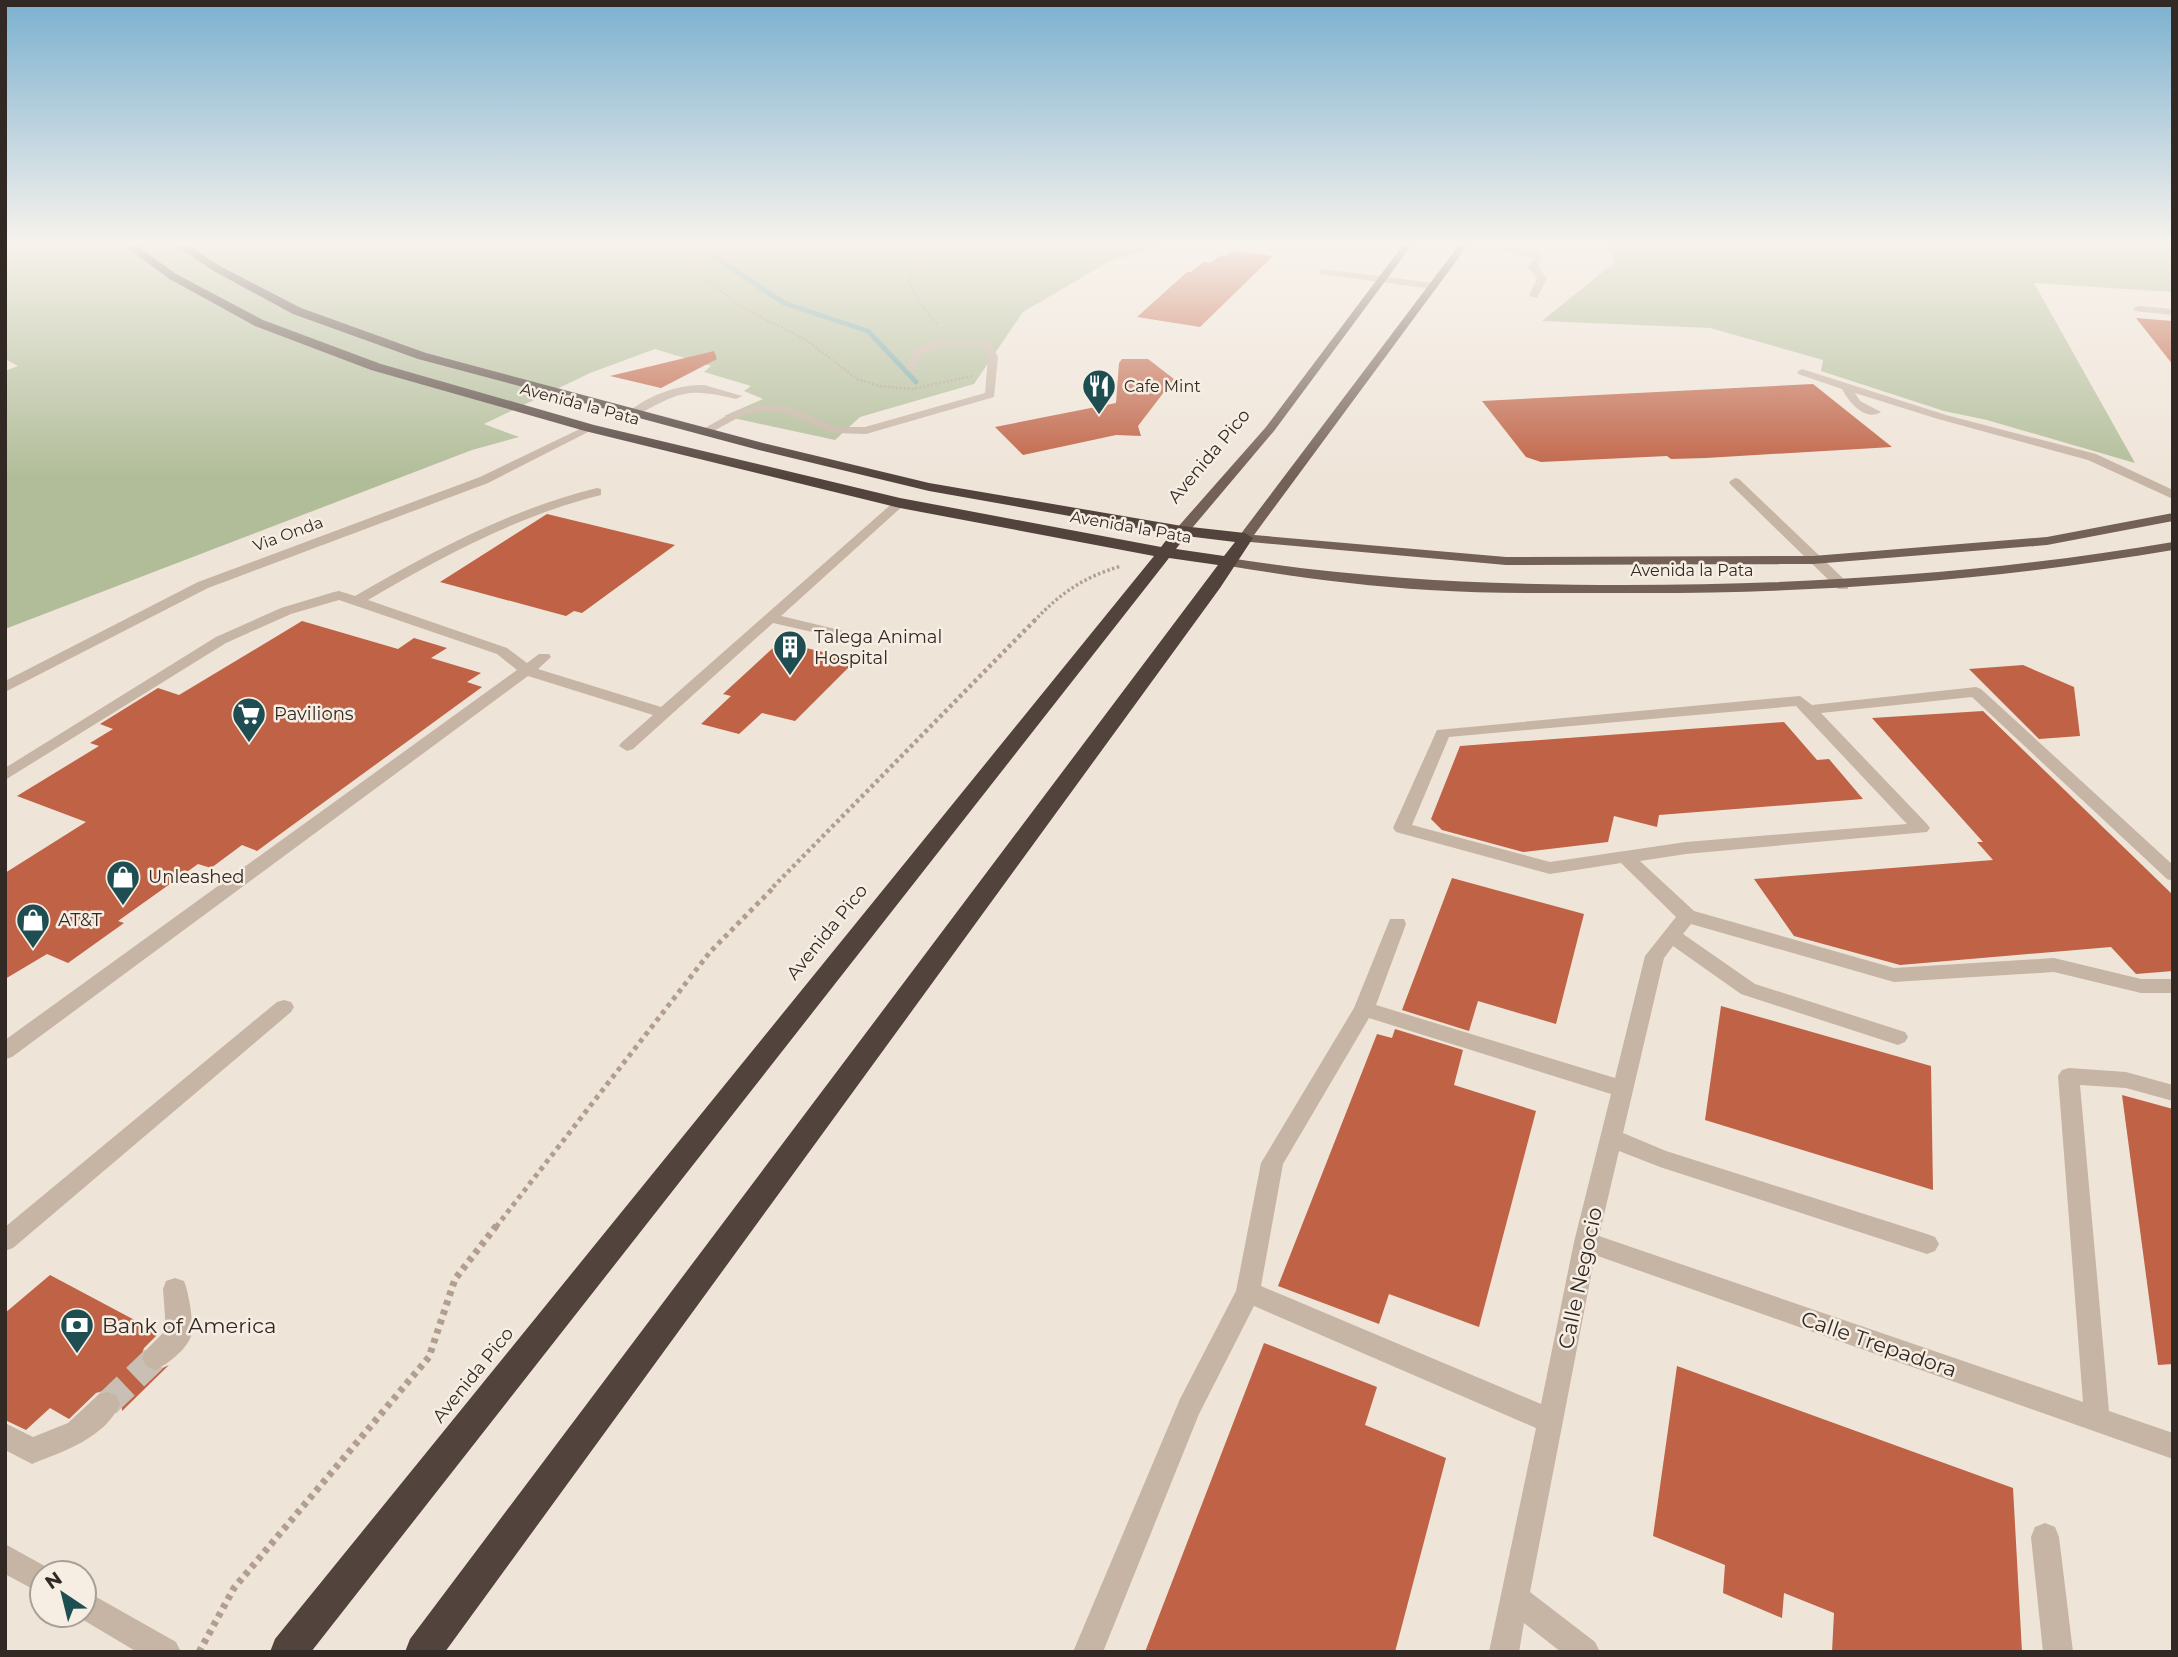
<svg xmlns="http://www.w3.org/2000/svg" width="2178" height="1657" font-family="Montserrat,sans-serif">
  <rect width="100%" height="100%" fill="#efe4d8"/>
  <path fill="#b1bd99" d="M5,245h1161l-56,16 -87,51 -49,72 -114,33 -25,23 -111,-24 39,-17 -19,-8 7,-5 -47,-14 7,-6 -56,-17 -65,24 -106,51 35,13 -47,13 -467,179v-258l13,-5 -13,-7z
    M1605,245h568v47l-139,-9 101,180 -148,-43 -43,-9 -123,-40 2,-11 -113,-32 -168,-7 73,-59z"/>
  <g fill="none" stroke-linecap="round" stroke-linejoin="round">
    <path stroke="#78a9aa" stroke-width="5" d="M696,245l88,58 84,28 48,51"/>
  </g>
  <path fill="#bf6245" d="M1233,250l40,6 -73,71 -63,-10 50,-45h4l13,-10 6,1 10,-8 6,1z
    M2136,318l37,3v44z
    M714,351l3,8 -56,29 -51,-12z
    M1122,359h26l26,20 -36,47 3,10 -25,-1 -93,20 -28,-28 121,-24 3,-40z
    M1813,384l79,63 -186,11 -35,1 -4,-3 -126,6 -15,-5 -44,-56z
    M547,514l128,31 -93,68 -8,-2 -8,5 -126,-34z
    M302,621l96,28 16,-11 33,10 -16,10 50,15 -14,9 15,5 -225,164 -15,-6 -31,23 -13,-4 -80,57 6,2 -56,40 -21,-9 -42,25v-106l81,-51 -69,-26 82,-50 -9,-3 23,-14 -13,-5 58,-36 21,7z
    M774,647l22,5 6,-5 54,13 -61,61 -33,-8 -23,21 -38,-10 30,-28 -8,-2z
    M2023,665l51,22 6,49 -41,3 -70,-70z
    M1983,711l190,184v76l-37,3 -25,-27 -211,18 -106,-29 -40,-57 239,-19 -16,-18h6l-111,-124z
    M1784,722l33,38 12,-1 34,40 -204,16 -2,12 -43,-11 -6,26 -85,10 -81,-22 -11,-11 29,-73z
    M1452,878l132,36 -28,110 -78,-23 -9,30 -67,-21z
    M1721,1006l210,60 2,124 -228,-70z
    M1395,1029l68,21 -9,35 82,26 -57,216 -90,-33 -10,30 -101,-38 99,-252 15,4z
    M2122,1095l51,14v255l-15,1z
    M50,1275l109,58 -15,15 -4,11 5,9 9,4 15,-7 -47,46v-8l-4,-9 -12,-4 -10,3 -27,26 -19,-11 -24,22 -21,-10v-107z
    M1264,1343l113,44 -12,38 81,33 -51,194h-250z
    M1677,1366l336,122 9,164h-190l2,-39 -50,-20 -2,25 -59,-25 2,-28 -72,-29z"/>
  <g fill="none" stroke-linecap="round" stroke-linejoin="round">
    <path stroke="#c9bfb4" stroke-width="26" stroke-dasharray="26 13" stroke-linecap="butt" d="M107,1404l48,-46"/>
    <path stroke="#b29e8f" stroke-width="2.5" stroke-dasharray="2 2" stroke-linecap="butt" d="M669,245l68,60 69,35 51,39 22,7 33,3 60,-13
      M935,245l-23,24 -4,13 18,30 13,13"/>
    <path stroke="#b29e8f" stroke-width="3.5" stroke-dasharray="2.5 2.5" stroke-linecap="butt" d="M1034,621c28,-29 48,-43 87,-55"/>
    <path stroke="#b29e8f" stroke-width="4.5" stroke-dasharray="3.5 3.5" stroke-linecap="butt" d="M773,887l263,-268"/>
    <path stroke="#b29e8f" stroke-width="5" stroke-dasharray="4.5 4.5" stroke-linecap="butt" d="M496,1227l214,-275 65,-66"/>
    <path stroke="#b29e8f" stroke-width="7" stroke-dasharray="5 5" stroke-linecap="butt" d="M199,1652l35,-64 195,-231 26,-78 42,-54"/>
    <path fill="#c6b4a5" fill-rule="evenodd" d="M1485,245l41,3 16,7 -4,12 9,11 -10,20 -8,-2 8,-18 -9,-11 6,-9z
      M1323,269l110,14 5,3 -5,3 -113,-15v-4z
      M2138,306l35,3v6l-38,-4 -2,-2z
      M989,341l9,16 -4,40 -128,37 -32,-1 -51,-21 -23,-1 -17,4 -35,19 -10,-2 37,-21 25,-6 29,2 47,20h29l120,-34 3,-36 -6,-11 -44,1 -16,7 -7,17 -9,-2 7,-19 23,-9z
      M1802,369l144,46 150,39 77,36v9l-85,-39 -150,-41 -83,-26 5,8 21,11c-16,10 -32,-10 -39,-23l-44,-15 -1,-2z
      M704,385l38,11 -6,3c-49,-12 -56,-7 -99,16l-10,-2c20,-17 51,-29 77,-28z
      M586,426l10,2 -108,55 -280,105 -203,104v-11l193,-99 282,-105z
      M1735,478l4,1 109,104v6h-10l-107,-104 -2,-3z
      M597,488l4,1v6c-84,21 -158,61 -233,105l139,48 20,15 12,-9h10l2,3 -13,12 123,38 235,-207 4,-1 6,4 -125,113 67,16 2,3 -2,3 -5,1 -70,-16 -140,126 -6,2 -8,-5 2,-3 32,-28 -125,-39 -516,381 -7,2v-19l512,-370 -20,-16 -158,-54 -48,14 -65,29 -221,137v-12l211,-131 65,-29 53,-16 5,-1 16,5c78,-45 154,-86 242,-108z
      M1976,687l5,2 192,176v16l-6,-2 -195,-182 -151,16 106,111 3,4 -3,4 -241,22 -46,7 54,50 200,57 160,-10 87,21h32v14h-32l-87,-21 -160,10 -203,-58 -8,10 72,50 150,48 3,5 -3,5 -7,3 -157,-51 -68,-48 -9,12 -41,175 43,18 261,83 8,3 4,7 -4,7 -8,3 -267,-87 -41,-16 -20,85 484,166 -25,-326 4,-6 7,-2 57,4 47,13v16l-47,-13 -46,-3 29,326 64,22v26l-578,-204 -65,337 65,50 5,10h-39l-37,-29 -5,29h-30l47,-224 -282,-122 -55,108 -96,238h-30l107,-253 56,-108 25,-128 93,-155 36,-89h14l2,5 -30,81 239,73 30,-122 31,-39 -55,-54 -71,11 -154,-42 -3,-4 44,-98 363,-34 12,9zM1796,706l111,118 -221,18 -136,20 -138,-37 37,-88zM1369,1018l242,76 -37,148 -33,162 -280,-118 22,-122z
      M284,1000l7,2 3,5 -3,5 -278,236 -8,3v-24l272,-225z
      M175,1278l9,3c5,13 10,41 7,55 -4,13 -24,29 -36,34l-9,-4 -4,-8 4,-8 20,-20 -3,-41 3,-8z
      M107,1392l9,3 4,9c-15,34 -56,47 -88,60l-27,-14v-27l28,14 35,-14 30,-28z
      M2045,1523l10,4 4,10 14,115h-30l-12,-115 4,-10z
      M5,1544l47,26 1,3h-11v21l-37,-20z
      M84,1590l92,52 5,10h-44l-62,-37h9z"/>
    <path fill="#736057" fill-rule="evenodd" d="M1403,245h9l-138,186 -87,103h-10v-6l89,-101z
      M1459,245h9l-214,290 252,22 307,-1 234,-19 126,-24v8l-126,24 -234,19 -307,1 -266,-24v-6z
      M2173,542v8c-182,31 -364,44 -548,43 -66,0 -131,1 -196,-3 -67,-4 -134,-13 -200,-24l-7,-4 7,-4c135,21 259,27 396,27 184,0 366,-12 548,-43z"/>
    <path fill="#53433d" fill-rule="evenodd" d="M124,245h12l40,29 87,46 118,44 213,61 306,73 261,49 10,-13 -242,-43 -174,-42 -337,-90 -125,-45 -81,-44 -37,-25h13l32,21 81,42 125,45 337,90 166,40 253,43 63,7 8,5 -33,50 -775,1064h-40l5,-13 808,-1074 -49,-7 -858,1094h-41l5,-13 879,-1083 -254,-48 -315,-77 -214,-61 -116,-44 -87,-48zM1186,536l49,6 -11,14 -48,-7z"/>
  </g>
  <linearGradient id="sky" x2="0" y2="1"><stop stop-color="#7bb0cf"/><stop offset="0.51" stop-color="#f8f3ed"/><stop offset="1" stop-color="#f8f3ed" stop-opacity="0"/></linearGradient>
  <rect width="2178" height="477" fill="url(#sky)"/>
  <defs>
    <g id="restaurant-pin" transform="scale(1.75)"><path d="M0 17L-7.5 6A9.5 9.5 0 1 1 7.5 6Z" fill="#1e4e51" stroke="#f7eee3"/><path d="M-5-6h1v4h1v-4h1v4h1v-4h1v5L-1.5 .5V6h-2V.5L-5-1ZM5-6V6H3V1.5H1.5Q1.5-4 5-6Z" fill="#fff"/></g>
    <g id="building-pin" transform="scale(1.75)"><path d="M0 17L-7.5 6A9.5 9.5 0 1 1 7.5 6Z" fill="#1e4e51" stroke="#f7eee3"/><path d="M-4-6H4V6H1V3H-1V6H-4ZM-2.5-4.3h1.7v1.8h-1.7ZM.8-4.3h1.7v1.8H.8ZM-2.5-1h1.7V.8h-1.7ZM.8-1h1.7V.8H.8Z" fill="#fff"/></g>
    <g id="supermarket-pin" transform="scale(1.75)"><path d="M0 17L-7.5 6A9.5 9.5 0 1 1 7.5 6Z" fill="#1e4e51" stroke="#f7eee3"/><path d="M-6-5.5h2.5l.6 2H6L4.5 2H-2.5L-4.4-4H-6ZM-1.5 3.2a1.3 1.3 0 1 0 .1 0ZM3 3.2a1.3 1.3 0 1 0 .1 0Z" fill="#fff"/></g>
    <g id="shop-pin" transform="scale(1.75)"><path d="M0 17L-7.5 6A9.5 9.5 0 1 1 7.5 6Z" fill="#1e4e51" stroke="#f7eee3"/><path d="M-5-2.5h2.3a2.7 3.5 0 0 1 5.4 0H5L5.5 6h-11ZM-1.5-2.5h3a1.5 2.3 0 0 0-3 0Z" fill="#fff"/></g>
    <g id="bank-pin" transform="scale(1.75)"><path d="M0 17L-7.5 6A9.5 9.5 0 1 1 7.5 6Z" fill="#1e4e51" stroke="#f7eee3"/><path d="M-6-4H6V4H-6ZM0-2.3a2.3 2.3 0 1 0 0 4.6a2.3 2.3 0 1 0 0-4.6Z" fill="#fff"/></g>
  </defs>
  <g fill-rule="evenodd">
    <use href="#restaurant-pin" x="1099" y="386"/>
    <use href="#building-pin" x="790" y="647"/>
    <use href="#supermarket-pin" x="249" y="714"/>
    <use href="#shop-pin" x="123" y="877"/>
    <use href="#shop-pin" x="33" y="920"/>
    <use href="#bank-pin" x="77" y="1325"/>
  </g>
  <g text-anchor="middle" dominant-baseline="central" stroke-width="5" stroke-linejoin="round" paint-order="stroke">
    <g font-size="16" fill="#322925" stroke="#f7eee3" text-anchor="start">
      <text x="1124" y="386">Cafe Mint</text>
    </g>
    <g font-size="16" fill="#322925" stroke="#f7eee3">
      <text transform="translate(580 404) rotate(15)">Avenida la Pata</text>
      <text transform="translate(1131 527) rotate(10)">Avenida la Pata</text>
      <text transform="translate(288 534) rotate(-20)">Via Onda</text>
      <text x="1692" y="570">Avenida la Pata</text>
    </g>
    <g font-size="18" fill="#322925" stroke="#f7eee3">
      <text transform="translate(1209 456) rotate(-50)">Avenida Pico</text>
      <text transform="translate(827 932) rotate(-51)">Avenida Pico</text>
      <text transform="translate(473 1375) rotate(-51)">Avenida Pico</text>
    </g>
    <g font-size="18" fill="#322925" stroke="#f7eee3" text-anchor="start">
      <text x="814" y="637">Talega Animal<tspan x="814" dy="21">Hospital</tspan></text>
      <text x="274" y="714">Pavilions</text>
      <text x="148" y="877">Unleashed</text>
      <text x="58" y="920">AT&amp;T</text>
    </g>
    <g font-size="21" fill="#322925" stroke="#f7eee3">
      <text transform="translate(1580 1278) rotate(-78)">Calle Negocio</text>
      <text transform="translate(1879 1344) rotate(19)">Calle Trepadora</text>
    </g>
    <g font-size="21" fill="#322925" stroke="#f7eee3" text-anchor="start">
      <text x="102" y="1325">Bank of America</text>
    </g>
  </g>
  <rect width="2178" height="1657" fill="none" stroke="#322925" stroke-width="14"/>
  <g transform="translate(63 1594) rotate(325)"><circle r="33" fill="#f7eee3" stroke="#a89f97" stroke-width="2"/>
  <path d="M0-5L12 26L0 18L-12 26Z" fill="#1e4e51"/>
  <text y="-10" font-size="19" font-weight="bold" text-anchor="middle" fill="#322925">N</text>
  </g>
</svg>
